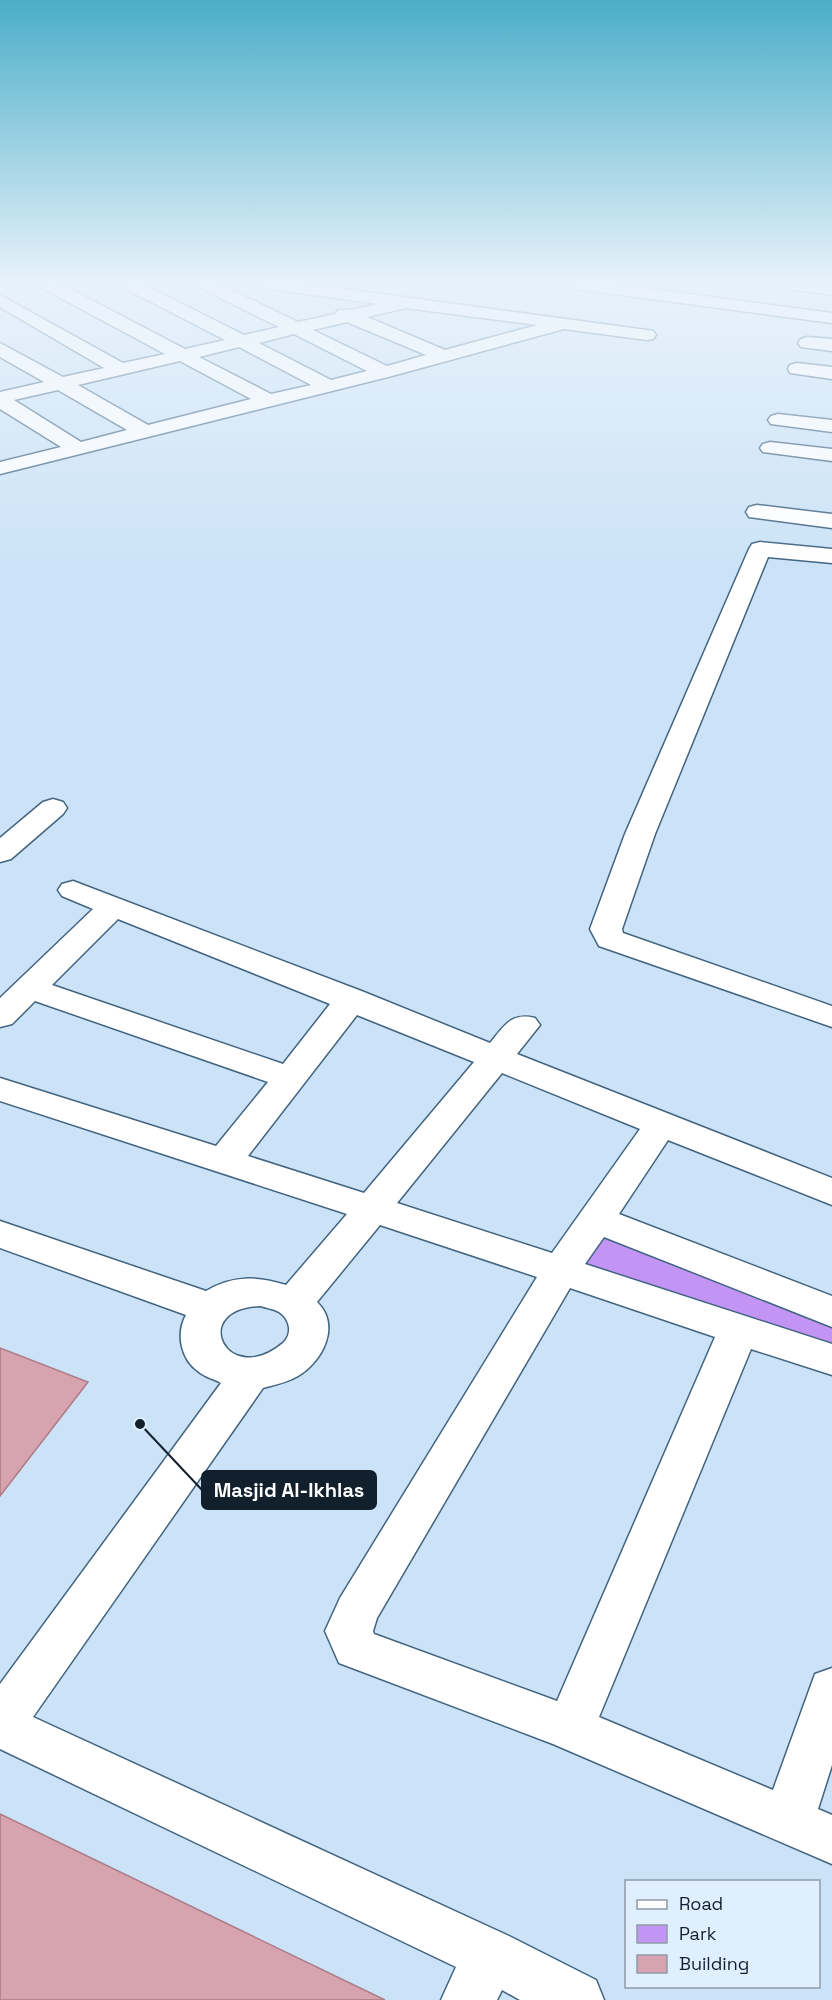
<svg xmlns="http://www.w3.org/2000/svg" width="832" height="2000" font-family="'Space Grotesk',sans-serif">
  <rect width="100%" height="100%" fill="#cce3f7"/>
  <path fill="#c295f5" d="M598,1231l234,94v24l-255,-83z"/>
  <path fill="#d7a3ae" stroke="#ac7b85" stroke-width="1.5" d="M0,1348l88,34 -88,114z
    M0,1814l385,186h-385z"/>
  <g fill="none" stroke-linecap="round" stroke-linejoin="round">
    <g stroke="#416481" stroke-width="3">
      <path id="minor" d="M39,284h22l124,65 40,-9 -101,-52 -3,-4h22l101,51 35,-8 -79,-39 -3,-4h22l79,38 37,-8 3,-4h12l28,-6 -108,-15 -6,-1 -3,-4h47l339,46 6,1 3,4 -3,4 -6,1 -83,-11 -172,47 -392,98v-12l61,-15 -61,-38v-17l44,-10 -44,-25v-14l63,34 41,-9 -104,-61v-12l123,68 42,-9 -123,-66zM406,308l131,17 -92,25 -78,-33zM347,322l79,33 -39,11 -74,-36zM294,334l73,37 -36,9 -72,-37zM239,347l72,38 -40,9 -72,-37zM180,361l71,38 -103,26 -70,-40zM58,390l69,40 -46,12 -67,-42z
        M567,284h48l217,29v10l-256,-34 -6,-1z
        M780,284l52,1v10l-43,-6 -6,-1z
        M807,337l25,2v12l-31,-4 -3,-4 3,-4z
        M797,363l35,4v12l-42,-6 -2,-4 2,-4z
        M778,414l54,6v12l-61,-8 -3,-4 3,-4z
        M770,442l62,7v12l-69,-9 -3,-4 3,-4z
        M757,505l75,9v14l-83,-11 -3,-5 3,-5z
        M760,542l72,7v14l-64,-6 -113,277 -33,95 1,4 209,73v21l-233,-81 -9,-17 35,-95 124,-285 3,-5z
        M53,799l10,3 4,6 -4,6 -52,45 -11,3v-24l43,-36z
        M73,881l291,111 126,51c14,-17 21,-31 45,-25l5,7 -23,29 315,124v27l-164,-65 -49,74 213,82v31l-228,-90 -19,27 247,80v31l-81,-26 -152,368 174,73 42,-116 17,-6v97l-14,44 14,6v49l-279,-120 -214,-81 -14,-32 15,-33 197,-321 -157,-52 -63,77c24,23 6,59 -19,74 -10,6 -24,9 -35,12l-230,329 476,219 87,44 8,20h-84l-18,-10 -5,10h-56l15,-33 -456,-218v-65l221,-301c-7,-4 -16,-6 -22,-11 -19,-13 -23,-39 -13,-57l-186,-67v-27l206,70c27,-16 52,-15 80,-6l61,-71 -347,-113v-23l216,68 52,-64 -233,-81 -23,23 -12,3v-29l93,-89 -31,-13 -4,-6 4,-6zM118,919l212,85 -47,60 -231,-79zM357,1015l117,47 -110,131 -116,-37zM502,1073l138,56 -88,124 -155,-50zM570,1288l145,49 -158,364 -183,-67 -1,-3 4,-13zM261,1306c5,2 13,3 18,6 11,7 14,22 4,31 -56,47 -96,-35 -22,-37z"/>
    </g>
    <use href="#minor" fill="#fff" fill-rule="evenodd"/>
  </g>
  <linearGradient id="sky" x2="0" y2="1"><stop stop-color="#4baec8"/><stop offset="0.5" stop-color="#e8f2fb"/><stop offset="1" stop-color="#e8f2fb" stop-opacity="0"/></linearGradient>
  <rect width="832" height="564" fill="url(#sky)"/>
  <path fill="none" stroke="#11202c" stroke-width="2" d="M140 1424L202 1490"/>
  <circle fill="#11202c" stroke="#e0effd" stroke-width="2" cx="140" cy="1424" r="6"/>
  <rect fill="#11202c" stroke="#11202c" stroke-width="2" x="202" y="1471" width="174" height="38" rx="6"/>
  <g font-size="20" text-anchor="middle" font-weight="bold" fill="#fff">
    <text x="289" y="1497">Masjid Al-Ikhlas</text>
  </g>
  <rect x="625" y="1880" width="195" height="108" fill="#e0effd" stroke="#8d9ca9" stroke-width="1.5"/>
  <rect x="637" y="1900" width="30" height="9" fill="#ffffff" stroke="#8d9ca9" stroke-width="1.5"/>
  <text x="679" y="1910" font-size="18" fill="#11202c">Road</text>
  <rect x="637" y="1925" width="30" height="18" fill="#c295f5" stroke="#8d9ca9" stroke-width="1.5"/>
  <text x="679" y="1940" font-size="18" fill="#11202c">Park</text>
  <rect x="637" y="1955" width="30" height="18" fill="#d7a3ae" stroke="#8d9ca9" stroke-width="1.5"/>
  <text x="679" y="1970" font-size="18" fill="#11202c">Building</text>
</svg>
